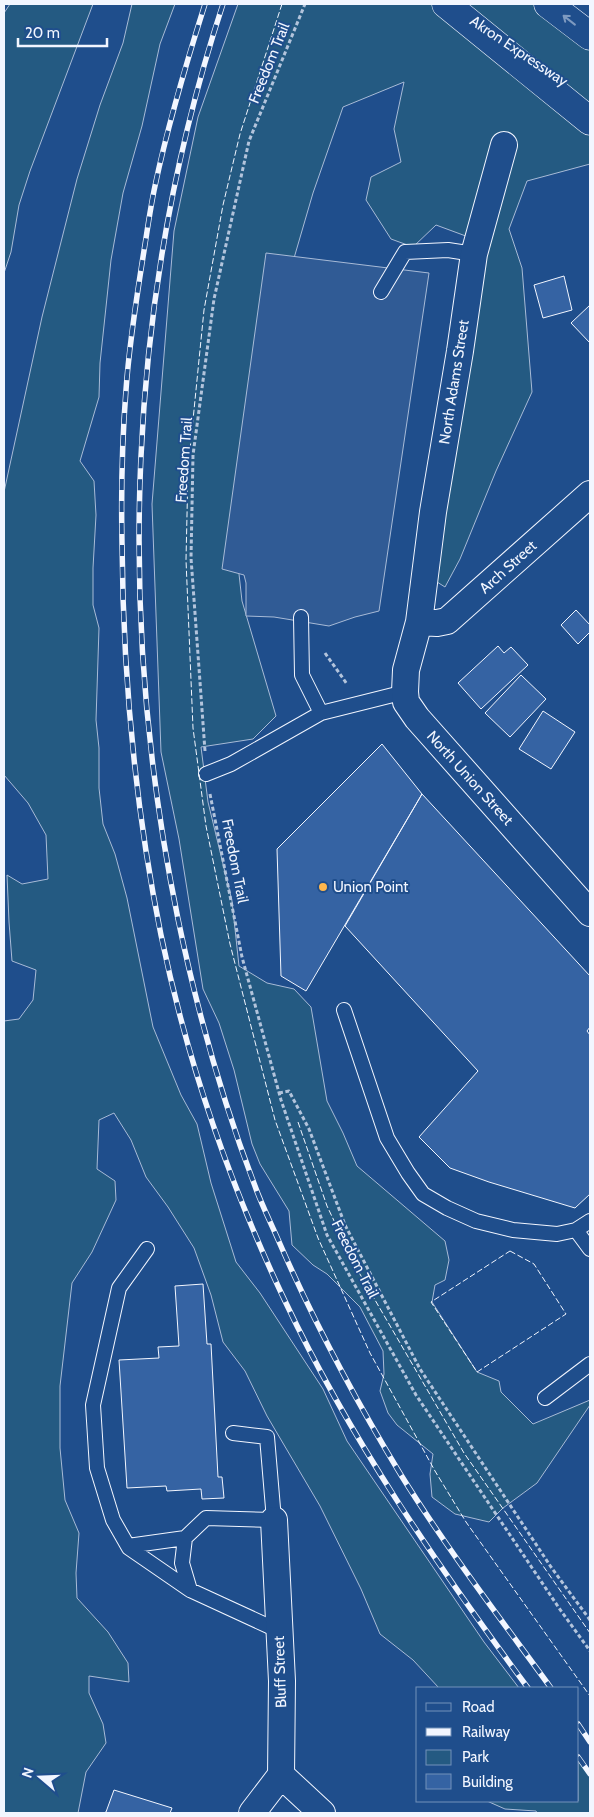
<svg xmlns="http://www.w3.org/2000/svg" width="594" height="1817" font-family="Cabin,sans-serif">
  <rect width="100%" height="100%" fill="#1f4e8c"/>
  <path fill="#245a82" stroke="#a8bbd7" d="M10,4h83l-63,167 -11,34 -8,47 -7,21v-260z
    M132,4h43l-15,40 -18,82 -19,67 -12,67 -11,103 -1,34 -19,64 14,20 2,34 -3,53v37l6,23 -3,92 3,28v40l4,36 12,30 12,44 26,129 28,68 16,29 14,59 25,79 24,31 63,96 24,52 137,201 35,46h-80l-26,-28 -33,-26 -19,-45 -41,-83 -53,-90 -22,-45 -22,-29 -12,-47 -17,-47 -26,-41 -22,-30 -15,-37 -17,-27 -15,7 -2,49 18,12 1,19 -24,52 -20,31 -12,103v62l5,52 14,33 -3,40 1,25 31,34 20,31 1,19 -40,-6v17l14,31 3,19 -20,29 -8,41h-74v-792l15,-2 14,-19 3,-30 -24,-9 -3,-39 -2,-47 15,9 26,-5 -2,-44 -18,-32 -24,-28v-283l38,-175 35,-138 23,-74 23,-62z
    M238,4h331l21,16v144l-63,17 -18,48 13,39 10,124 -36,79 -36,88 -15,28 -27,-17 64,-328 -46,-17 -23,22 -22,-8 -25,-39 5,-23 30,-15 -7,-33 10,-47 -61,25 -30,86 -49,168 -29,177 7,63 34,115 -23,23 -52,8 7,55 24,99 7,65 28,17 27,6 17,18 16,94 16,32 14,33 88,75 4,19 -4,20 -10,5 -3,17 45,70 22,9 2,11 32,32 57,-24v5l-53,78 -34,25 -14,14 -34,-8 -23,-17 -2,-23 3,-20 -36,-29 -9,-12 -8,-22 4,-17 -1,-23 -23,-44 -33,-33 -14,-9 -21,-20 -3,-34 -29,-47 -8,-20 -18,-74 -15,-47 -16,-34 -24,-150 -18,-87 -9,-248 22,-273 24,-114z
    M578,1758l12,17v38h-53l-1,-2 -31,-2 -18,-8h91z"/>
  <path fill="#305b95" stroke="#a8bbd7" d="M266,253l163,20 -50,338 -24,6 -26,9 -55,-9 -28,-1v-33l-2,-8 -22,-6z"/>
  <path fill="#3563a3" stroke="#f2f6ff" d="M564,276l8,34 -29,8 -9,-33z
    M590,305v38l-19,-20z
    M576,610l14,15v7l-12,12 -17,-19z
    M498,646l6,7 7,-6 17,18 -47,44 -23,-26z
    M521,675l25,24 -36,38 -25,-24z
    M543,711l32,21 -24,37 -32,-20z
    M382,744l40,50 -116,197 -25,-15 -4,-127z
    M422,794l168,182v51l-3,4 3,4v159l-15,14 -86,-26 -39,-14 -31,-31 59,-66 -133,-145z
    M203,1284l4,60h4l7,133h4l2,21 -22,1 -1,-10 -34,2 -1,-5 -39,2 -8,-128 40,-2 -1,-11 21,-1 -4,-60z
    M114,1790l58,18 -2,5h-66l2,-1z"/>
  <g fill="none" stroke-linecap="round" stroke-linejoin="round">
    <g stroke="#f2f6ff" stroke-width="16">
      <path id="lane" d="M381,292l24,-40 43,-2 26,4
        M301,617l1,58 19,38
        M206,774l25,-10 90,-51 84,-21
        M344,1010l43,128 21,35 15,21 24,14 29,13 37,9 44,4 19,-4 14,-9
        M576,1230l14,19
        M147,1249l-28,39 -26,117 4,63 16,52 16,28 61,42 89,41
        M545,1398l45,-34
        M185,1538l-3,25 8,27
        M128,1546l57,-8 21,-20 68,2 -7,-83 -34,-4"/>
    </g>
    <g stroke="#f2f6ff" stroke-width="28">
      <path id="street" d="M504,145l-30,109 -14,97 -27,161 -14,110 -13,48 -1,22 1,10 11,16 173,195
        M419,622l18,1 10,-2 143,-127
        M281,1775l41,38
        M252,1813l29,-38 1,-94 -8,-161"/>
    </g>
    <g stroke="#f2f6ff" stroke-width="29">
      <path id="highway" d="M446,4l144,117
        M548,4l42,32"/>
    </g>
    <path stroke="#b3c4dc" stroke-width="3" stroke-dasharray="4 2.5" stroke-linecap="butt" d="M325,653l22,31
      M205,751l-14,-193 2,-103 21,-156 35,-158 56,-137
      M210,794l32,163 39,143 46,135 89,160 143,213 31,43
      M279,1093l10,-2 20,38 36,96 75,144 131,198 39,53"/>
    <use href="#lane" stroke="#1f4e8c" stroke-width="14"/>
    <use href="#street" stroke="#1f4e8c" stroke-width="26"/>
    <use href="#highway" stroke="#1f4e8c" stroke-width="28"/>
    <g stroke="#f2f6ff" stroke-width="5.5">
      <path id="rail" d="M205,4c-19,60 -37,120 -50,182 -5,23 -8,47 -12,71 -7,44 -14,89 -17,133 -4,51 -5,102 -4,153 1,131 13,264 39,392 26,126 69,250 124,366 65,138 152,264 243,387
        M223,4c-97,295 -107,612 -45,915 19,91 44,181 77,267 7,20 17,39 25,58 35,80 76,157 121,231 46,74 99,143 150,213
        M578,1724l12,18
        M578,1757l12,17"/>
    </g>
    <use href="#rail" stroke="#1f4e8c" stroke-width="4" stroke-dasharray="11" stroke-linecap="butt"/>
    <path stroke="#f2f6ff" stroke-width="1" stroke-dasharray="6 2.5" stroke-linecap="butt" d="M282,4l-42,130 -17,71 -19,105 -16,160 -2,90 7,168 13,98 24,118 45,176 43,118 52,115 65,118 31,51 124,174
      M298,1122l29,84 30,63 107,184 126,180
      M510,1251l24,13 32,50 -89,58 -46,-70z"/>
  </g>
  <defs><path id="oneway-shaft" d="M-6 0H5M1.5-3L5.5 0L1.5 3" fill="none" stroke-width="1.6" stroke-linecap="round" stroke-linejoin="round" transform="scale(1.25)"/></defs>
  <use stroke="#7e9ac0" href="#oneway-shaft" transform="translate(569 20) rotate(-142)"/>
  <circle fill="#ffb74d" stroke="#1f4e8c" stroke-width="2" cx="323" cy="887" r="5"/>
  <g text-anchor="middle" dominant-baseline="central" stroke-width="4" stroke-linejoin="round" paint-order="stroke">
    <g font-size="15" fill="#f2f6ff" stroke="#1f4e8c">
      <text transform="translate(519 51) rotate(34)">Akron Expressway</text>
      <text transform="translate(269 63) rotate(-68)">Freedom Trail</text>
      <text transform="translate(454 382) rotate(-81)">North Adams Street</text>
      <text transform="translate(184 460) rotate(-86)">Freedom Trail</text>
      <text transform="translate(508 567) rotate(-42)">Arch Street</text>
      <text transform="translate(470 778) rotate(48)">North Union Street</text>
      <text transform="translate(235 861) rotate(79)">Freedom Trail</text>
      <text transform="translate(355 1259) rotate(63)">Freedom Trail</text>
      <text transform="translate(280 1672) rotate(-92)">Bluff Street</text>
    </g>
    <g font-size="15" fill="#f2f6ff" stroke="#1f4e8c" text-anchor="start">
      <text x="333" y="887">Union Point</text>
    </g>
  </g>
  <rect width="594" height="1817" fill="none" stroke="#f2f6ff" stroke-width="10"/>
  <rect x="416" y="1687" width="162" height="115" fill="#1f4e8c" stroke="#7391ba"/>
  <rect x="426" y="1703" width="25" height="8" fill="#1f4e8c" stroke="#7391ba"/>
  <text x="462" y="1712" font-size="15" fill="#f2f6ff">Road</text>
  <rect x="426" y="1728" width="25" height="8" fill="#f2f6ff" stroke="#7391ba"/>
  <text x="462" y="1737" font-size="15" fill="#f2f6ff">Railway</text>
  <rect x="426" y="1750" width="25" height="15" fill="#245a82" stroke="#7391ba"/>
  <text x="462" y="1762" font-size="15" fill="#f2f6ff">Park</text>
  <rect x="426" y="1774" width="25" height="15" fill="#3563a3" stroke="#7391ba"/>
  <text x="462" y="1787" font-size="15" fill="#f2f6ff">Building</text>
  <g transform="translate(40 1777) rotate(289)" stroke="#1f4e8c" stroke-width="4" paint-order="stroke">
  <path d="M0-4L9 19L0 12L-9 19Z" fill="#f2f6ff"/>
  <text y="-8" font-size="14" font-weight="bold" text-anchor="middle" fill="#f2f6ff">N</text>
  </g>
  <path d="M18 38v8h89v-8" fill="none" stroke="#f2f6ff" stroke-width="2.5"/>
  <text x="25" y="38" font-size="15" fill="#f2f6ff" stroke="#1f4e8c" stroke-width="4" paint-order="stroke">20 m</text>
</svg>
